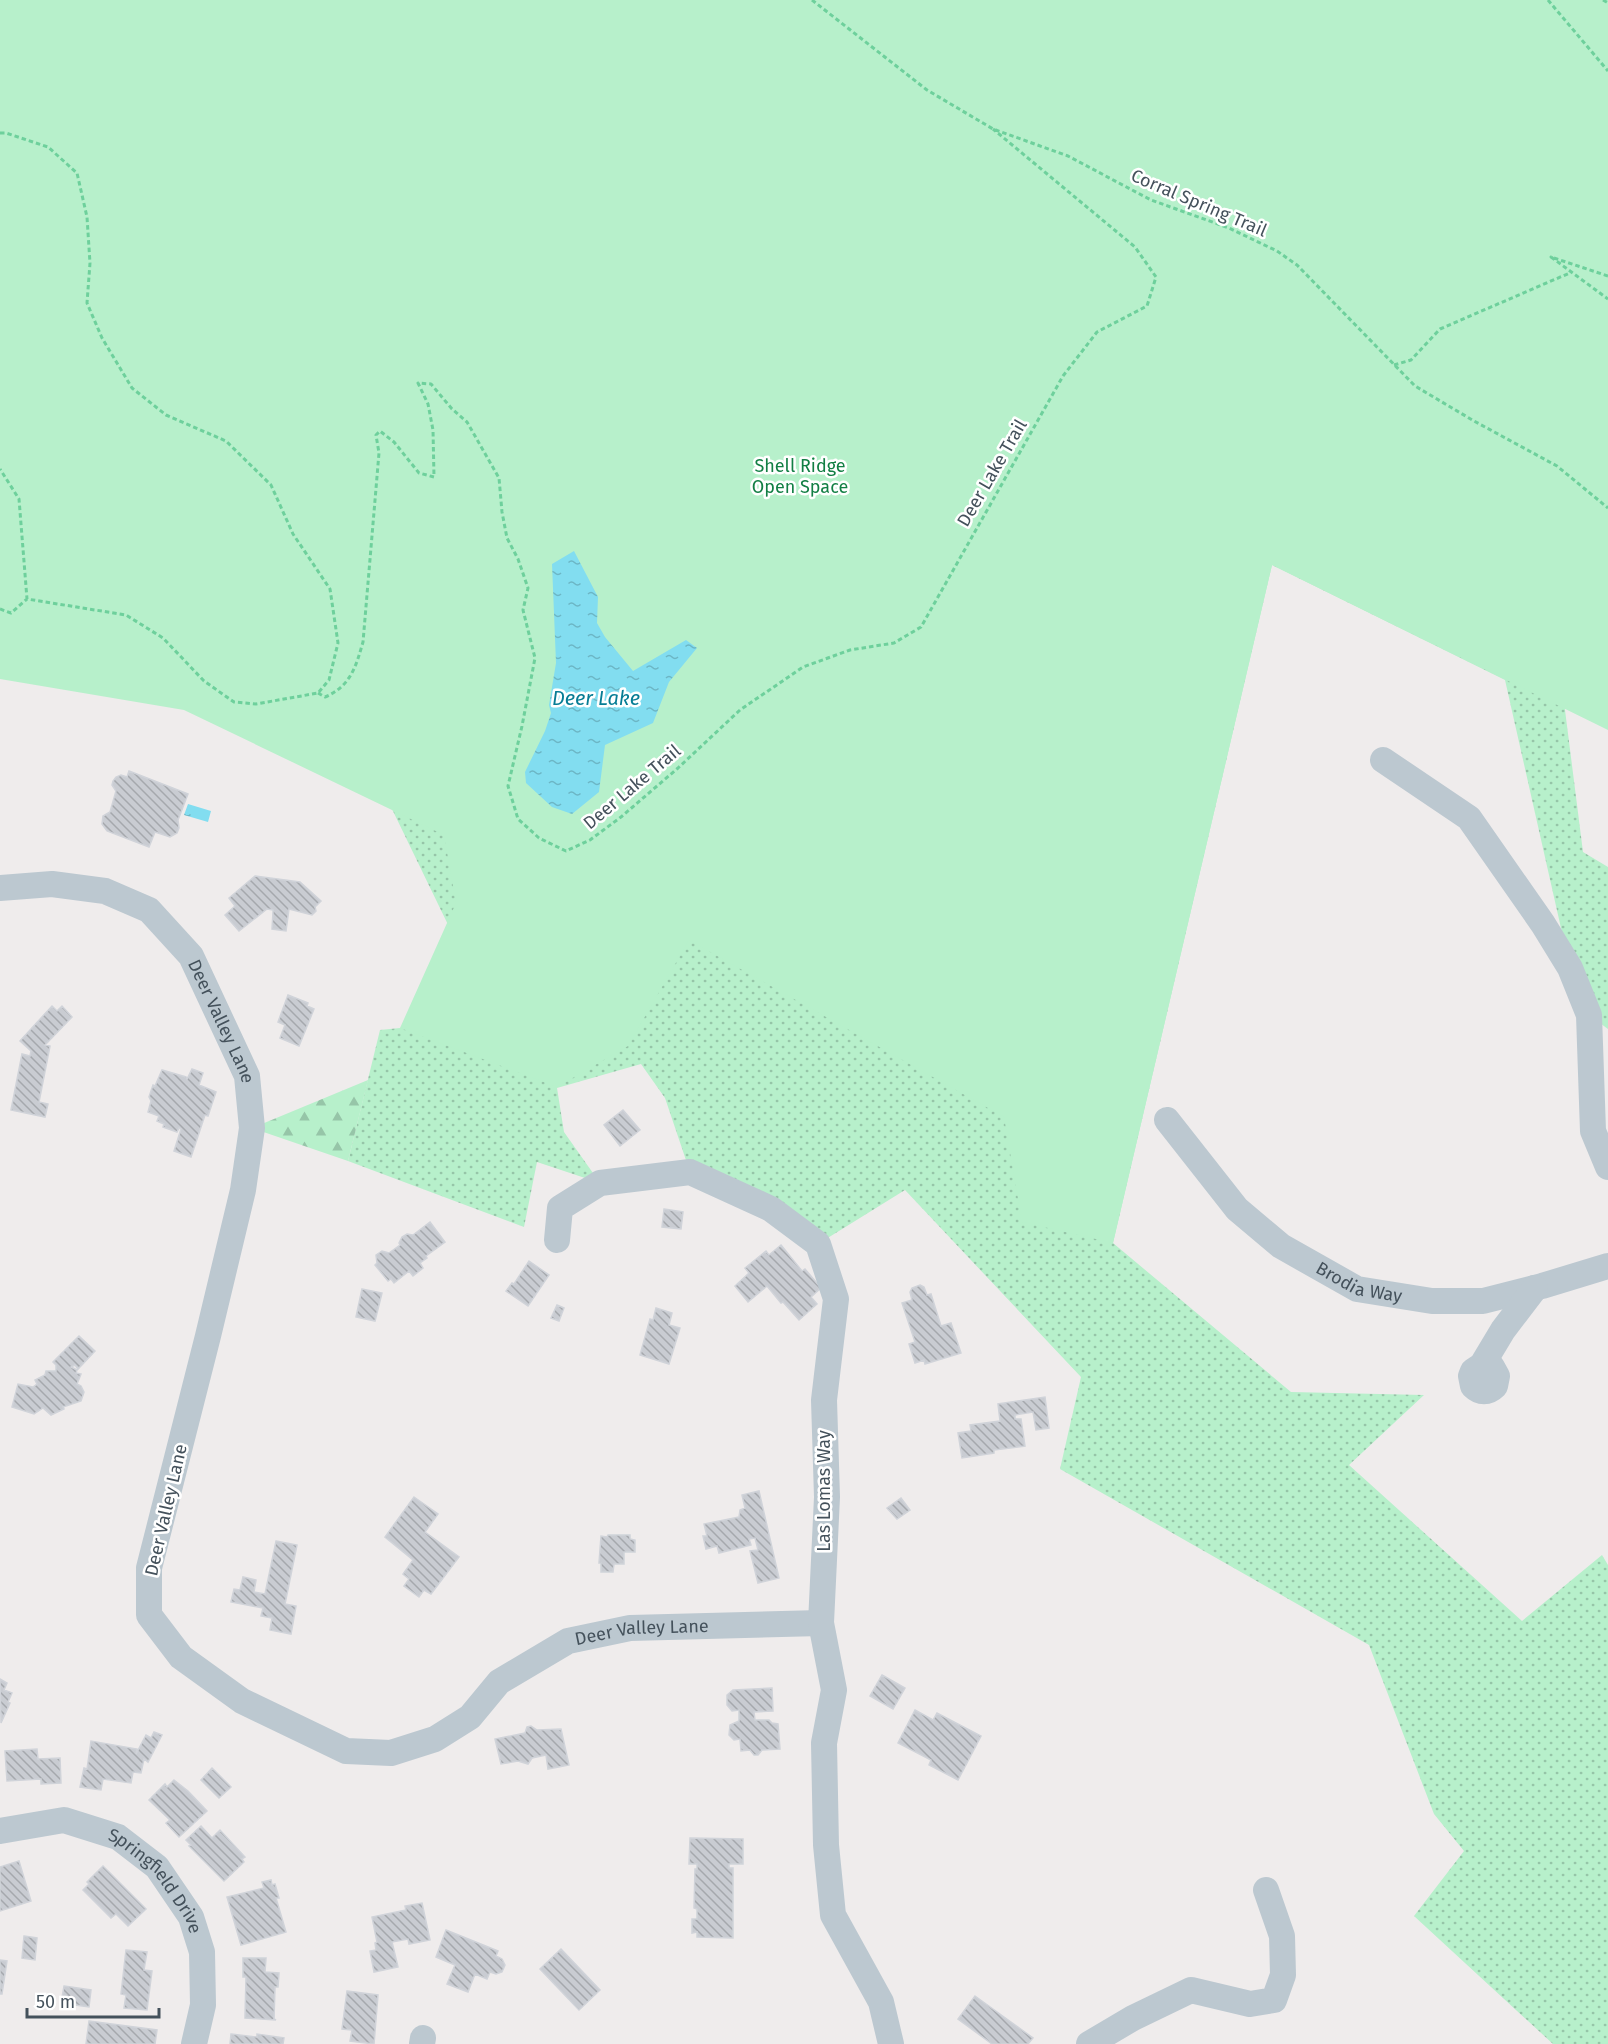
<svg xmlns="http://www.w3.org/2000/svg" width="1608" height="2044" font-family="'Fira Sans',sans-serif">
  <defs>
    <pattern id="grass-dots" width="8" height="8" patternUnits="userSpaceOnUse" patternTransform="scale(1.5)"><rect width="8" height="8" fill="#b7f0cb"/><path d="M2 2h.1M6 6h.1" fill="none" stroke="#96c5a8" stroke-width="1.8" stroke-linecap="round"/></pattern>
    <pattern id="forest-firs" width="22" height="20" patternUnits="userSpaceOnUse" patternTransform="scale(1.5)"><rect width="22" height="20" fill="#b7f0cb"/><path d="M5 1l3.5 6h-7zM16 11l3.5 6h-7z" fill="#96c5a8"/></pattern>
    <pattern id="water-ripples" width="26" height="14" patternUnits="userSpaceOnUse" patternTransform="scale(1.5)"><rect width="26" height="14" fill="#82ddf0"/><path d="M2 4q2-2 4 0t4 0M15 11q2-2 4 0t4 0" fill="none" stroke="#6cb6c5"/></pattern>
    <pattern id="building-back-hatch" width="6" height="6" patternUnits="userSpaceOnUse" patternTransform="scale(1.5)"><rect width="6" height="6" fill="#c9ccd2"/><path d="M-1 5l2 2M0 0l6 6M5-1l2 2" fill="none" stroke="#a5a8ad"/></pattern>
  </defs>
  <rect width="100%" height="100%" fill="#efecec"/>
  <path fill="url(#grass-dots)" d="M0,0h1608l-43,710 18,142 25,15v162l-19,-14 -19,-47 -65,-288 -233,-115 -159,678 178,149 133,3 -75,70 173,156 80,-66 6,10v479h-55l-139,-128 50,-65 -30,-37 -65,-169 -309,-176 21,-92 -176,-187 -87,54 -128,-72 -25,-74 -24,-34 -84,24 7,44 36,51 -63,-21 -13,65 -176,-66 32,-131 20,-2 85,-27z"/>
  <path fill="url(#forest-firs)" d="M368,1080l-20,81 -96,-33z"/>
  <path fill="#b7f0cb" d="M0,0h1608v730l-336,-165 -159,678 -91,-21 -18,-105 -315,-177 -61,106 -71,41 -157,-59 56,-125 -12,-68 -260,-125 -184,-31z"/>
  <path fill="url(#water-ripples)" d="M574,551l24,46 -1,26 8,14 28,34 53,-31 11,8 -28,34 -16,41 -48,22 -6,47 -27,22 -20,-7 -26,-24 -1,-11 20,-41 6,-18 -2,-8 7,-42 -4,-99z
    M188,804l23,7 -3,11 -24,-7z"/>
  <path fill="url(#building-back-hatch)" stroke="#d0d3d9" stroke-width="1.5" d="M129,771l59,23 -10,26 1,8 -2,5 -7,4 -15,-5 -6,15 -42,-16 -5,-7 1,-8 7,-4 6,-21 -4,-6 1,-4 3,-4 5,-2 6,2z
    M255,876l45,6 21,19 -6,6 1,4 -4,4 -23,-6 -3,22 -14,-2 1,-17v-2l-6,-1 -28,22 -14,-16 10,-9 -6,-8z
    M288,995l20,8 -1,3 7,3 -15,37 -19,-8 5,-13 -7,-3z
    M52,1006l5,5 5,-5 10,11 -27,28 5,1 -11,56 9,2 -3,13 -34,-7 11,-56 8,2 1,-5 -11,-10z
    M192,1069l11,4 -4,12 17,7 -8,24 -3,-1 -14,42 -17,-6 7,-22 -2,-1 -2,4 -14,-5 1,-3 -7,-3 2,-5 -11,-4 3,-11 -2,-4 4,-12 2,1 7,-16 24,7 1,2z
    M623,1110l17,20 -20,16 -16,-21z
    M664,1209l19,3 -2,17 -19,-2z
    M430,1222l15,20 -19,14 1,2 -7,5 3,5 -10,8 -4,-5 -15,12 -3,-4 -3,2 -13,-16 2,-2 -1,-8 6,-4 7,2 11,-8 -1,-2 3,-6 5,-3 6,1z
    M781,1245l21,26 3,-2 16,19 -10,9 6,7 -18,16 -16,-18 -2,1 -14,-17 -19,16 -13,-16 14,-13 -4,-5 21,-17 3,4z
    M529,1261l20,14 -21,31 -22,-15 6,-8 2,1z
    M920,1285l4,2 3,8 4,-1 10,32 10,-3 10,30 -36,11 -1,-4 -9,3 -6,-19 6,-2 -13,-39 10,-3 -2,-8 2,-4z
    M362,1289l20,4 -7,28 -19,-4z
    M557,1305l7,3 -5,13 -8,-3z
    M656,1308l16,5 -3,12 11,3 -11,36 -29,-9 10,-36 3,1z
    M79,1336l16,15 -17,18 -3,-4 -4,2 6,3 -1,3 5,1 -4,10 4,2 3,6 -3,9 -18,6 1,2 -13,6 -8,-7 -9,6 -22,-7 6,-23 15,3 4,-3 -2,-4 10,-5 1,-4h10v-6l-3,-3z
    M1045,1397l4,31 -13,2 -3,-18 -18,3v4h6l4,27 -31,4v3l-32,5 -4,-25 13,-2 -1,-6 30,-4 -2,-17z
    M759,1491l20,87 -21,5 -8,-32 8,-1 -3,-12 -6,1 2,6 -32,8 -2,-7 -11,3 -3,-13h4l-3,-12 35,-7 1,-7 5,-2 -3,-13z
    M414,1497l24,17 -13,18 34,25 -28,37 -7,-4 -5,7 -15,-11 5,-7 -6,-5 10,-14 -28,-23z
    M901,1498l9,12 -13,9 -10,-11z
    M608,1535h22v4l5,1v12h-11v12h-10l-1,8h-12v-9h-2l2,-27 6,1z
    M276,1541l21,4 -12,59 11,2 -5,28 -21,-4 2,-12 -11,-2 2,-8 -32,-6 3,-13 6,1 3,-13 13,3 -2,12 11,2z
    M882,1675l23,13 -12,21 -23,-13z
    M0,1679l7,4 -3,7 8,3 -4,9 2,1 -9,20z
    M772,1688l1,23 -19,1 1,8h14l3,3 6,1 2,25 -18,1 -4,5h-4l-4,-5 -9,1 -1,-12 -6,1 -5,-5 1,-10 9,-4v-11l-7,1 -5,-6v-10l6,-5z
    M915,1710l18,10 4,-7 44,23 -23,44 -29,-15 2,-5 -33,-17z
    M531,1726l6,4 24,-1 8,36 -21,4 -2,-14 -14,3 -4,6 -10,-3 -17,3 -6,-25 30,-6 2,-6z
    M154,1732l8,3 -14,27 -4,-3 -3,14 -8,-1 -2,11 -28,-4 -2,11 -21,-3 4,-19 3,1 4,-28 46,8 -1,5 10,-19 5,3z
    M37,1749l1,10 22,-1 1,25 -20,1v-5l-34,2 -2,-30z
    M212,1768l19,19 -12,11 -18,-18z
    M174,1780l14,11 19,20 -28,26 -13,-14 4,-3 -21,-20 16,-16 2,3z
    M201,1826l11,12 8,-8 25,27 -3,2 2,3 -20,19 -35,-35 2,-1 -5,-5z
    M690,1838l53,1v25h-14v4h4v70l-36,-1v-5l-5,1v-14h5v-10l-3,-1 1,-39h2v-5h-8z
    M19,1861l12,40 -31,10v-44z
    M103,1866l43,43 -18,17 -12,-12 -5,4 -28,-28 6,-6 -2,-2z
    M271,1880l1,5 3,-1 4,14h-3l10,34 -45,13 -14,-48 37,-9 -2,-6z
    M422,1903l8,37 -21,4 -1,-5 -16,3 6,25 -24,5 -4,-21 6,-1 -1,-7 2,-1 -5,-25 34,-7 -1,-4z
    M446,1930l52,21 -2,5 6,3 3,6 -3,7 -6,2 -6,-2 -3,7 -12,-5 -7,18 -21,-8 8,-19 -19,-8z
    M24,1936l13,2 -2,22 -13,-2z
    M561,1949l39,41 -21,20 -39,-41z
    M126,1950l21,2 -3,18 8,1 -5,39 -23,-2 2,-13 -5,-1z
    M243,1958h23l-1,14 14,1 -1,14h-3l-1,32 2,1 -31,-2 1,-41h-3z
    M0,1960l7,1 -5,33h-2z
    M64,1986l27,4 -2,17 -28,-4z
    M347,1991l31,4 -4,49 -24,-3 2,-11 -10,-1z
    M975,1996l58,42 -5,6h-36l-34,-25z
    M89,2021l68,9 -2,14h-69z
    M231,2034l26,3v-3l27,4 -1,6h-53z"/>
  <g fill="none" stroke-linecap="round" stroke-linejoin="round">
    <path stroke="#6ed09c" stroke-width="3" stroke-dasharray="4.5 3" stroke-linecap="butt" d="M812,0l115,90 66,39 75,27 83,44 78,28 48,23 20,14 118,121 59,35 83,45 51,42
      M1548,0l60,71
      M1603,0l5,3
      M0,133h6l42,14 29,26 10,44 3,46 -3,40 15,35 30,50 34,27 60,26 45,44 22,49 37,55 8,54 -9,37 -11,13 -62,11 -22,-2 -30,-21 -41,-43 -37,-23 -99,-16 -8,-100 -19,-30
      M1608,276l-57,-19 57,42
      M1394,365l17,-5 29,-31 132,-57
      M0,609l11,4 16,-14
      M318,693l7,4c26,-11 31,-31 38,-55l16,-189 -3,-18 4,-4 14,11 25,31 15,4 -1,-47 -5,-26 -10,-21 13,1 21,25 15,13 32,56 3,34 5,26 11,21 10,29 -5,22 12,48 -13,68 -14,60 10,33 21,19 27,13 24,-11 31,-23 57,-49 62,-58 63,-43 47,-17 44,-7 27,-16 142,-251 34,-44 50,-26 9,-29 -21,-30 -142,-118"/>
    <g stroke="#bcc8d0" stroke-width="26">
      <path d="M1383,760l86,58 74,106 27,44 19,47 4,116 15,36"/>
      <path id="s1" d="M0,888l52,-4 53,7 44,19 42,46 56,120 5,52 -9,62 -35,146 -59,232v47l32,42 61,44 104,50 45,2 44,-14 35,-22 29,-35 69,-41 62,-13 191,-5"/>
      <path id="s2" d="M1167,1120l70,89 44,37 76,43 75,12h51l59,-15 66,-20"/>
      <path d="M557,1240l3,-32 40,-25 90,-11 81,37 47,35 18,55 -12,101 3,97 -6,126 13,67 -10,53 2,102 7,70 48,87 10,42"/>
      <path d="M1482,1365l10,2 5,9 -2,10c-7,7 -15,7 -22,0l-2,-10 2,-5 9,-6 21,-35 32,-42"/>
      <path id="s3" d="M0,1831l64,-11 54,17 39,30 34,50 11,35 1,53 -9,39"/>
      <path d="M422,2044l1,-6"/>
      <path d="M1089,2044l44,-26 58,-28 59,14 24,-4 9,-25 -1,-39 -16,-46"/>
    </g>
  </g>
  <g text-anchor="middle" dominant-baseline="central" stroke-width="5" stroke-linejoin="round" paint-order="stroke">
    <g font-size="18" fill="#44515b" stroke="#fff">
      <text transform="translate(1199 203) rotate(23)">Corral Spring Trail</text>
      <text transform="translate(992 473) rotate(-60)">Deer Lake Trail</text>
      <text transform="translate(632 787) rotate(-40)">Deer Lake Trail</text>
      <text stroke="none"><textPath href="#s1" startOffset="288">Deer Valley Lane</textPath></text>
      <text stroke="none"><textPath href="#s2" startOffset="258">Brodia Way</textPath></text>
      <text transform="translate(824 1491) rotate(-90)">Las Lomas Way</text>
      <text transform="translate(166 1510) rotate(-77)">Deer Valley Lane</text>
      <text stroke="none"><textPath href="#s1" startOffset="1476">Deer Valley Lane</textPath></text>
      <text stroke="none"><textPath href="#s3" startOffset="180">Springfield Drive</textPath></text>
    </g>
    <g font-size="18" fill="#127f44" stroke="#fff">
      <text x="800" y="466">Shell Ridge<tspan x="800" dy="21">Open Space</tspan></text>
    </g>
    <g font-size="20" font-style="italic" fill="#077d95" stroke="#fff">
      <text x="596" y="698">Deer Lake</text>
    </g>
  </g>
  <path d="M27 2008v9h132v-9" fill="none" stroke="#44515b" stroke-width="3"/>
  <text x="36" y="2008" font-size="18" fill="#44515b" stroke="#ffffff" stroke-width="4.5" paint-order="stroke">50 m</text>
</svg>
